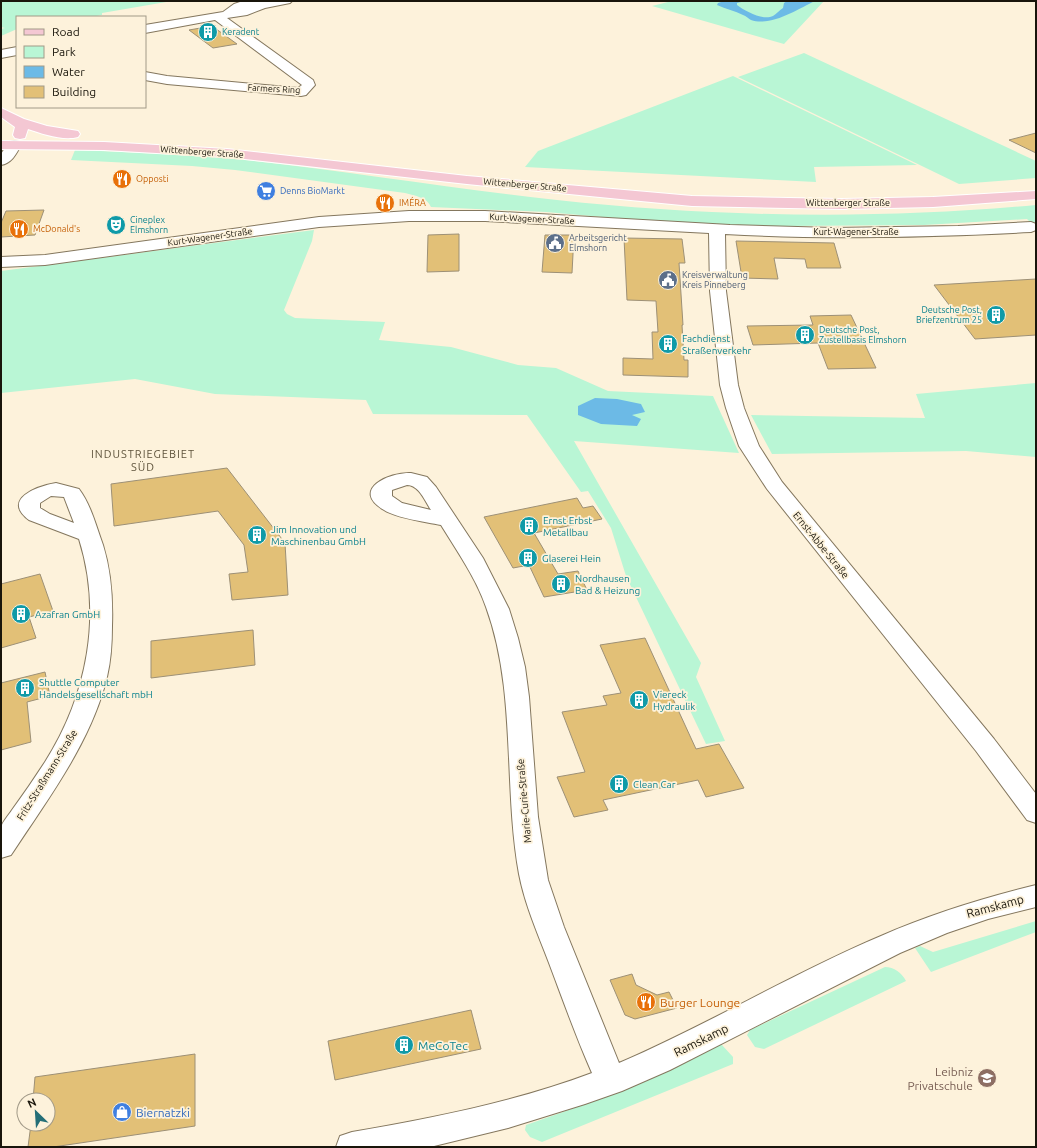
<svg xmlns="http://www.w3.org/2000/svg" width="1037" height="1148" font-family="Ubuntu,sans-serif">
  <rect width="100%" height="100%" fill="#fdf2db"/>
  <path fill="#b9f6d5" d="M1,1h171l-70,12v2l-11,2h-74v12l-16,7v-7l4,-1 -4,-1z
    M672,1h152l-40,43 -132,-38z
    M804,53l232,108v17l-77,6 -221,-107z
    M733,76l184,89 -103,2 2,15 -291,-15 13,-16z
    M75,150c57,2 114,5 170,10 104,11 208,29 312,40 158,17 320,20 479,5v17l-5,1 -4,-4 -103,6 -140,1v3l-70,-2 -168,-15 -115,-5c-4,-10 -16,-11 -26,-14l-170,-23 -43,-4 -121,-6z
    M314,230l-2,11 -28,69 3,4 8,4 90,4 -6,18 72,7 67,18 38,3 52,23 105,5 26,57 -165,-12 127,222 -5,14 29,64 -19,3 -80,-168 -15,-48 -23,-37 -7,1 -54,-77 -154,-1 -7,-14 -151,-6 -80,-15 -134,14v-122z
    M1036,383v74l-70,-6 -194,3 -21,-39 174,3 -9,-24z
    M1036,921v11l-105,40 -16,-24 5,-2 13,6z
    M885,967c9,0 17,6 21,14l-142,68 -9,-2 -8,-12 3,-5z
    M715,1044l7,1 11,12v7l-191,78 -12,-5 -5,-7 1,-5 94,-33z"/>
  <path fill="#6cbae6" d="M724,1h21l-8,2v2c8,6 26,16 36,11 3,-2 7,-6 10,-8l1,-5 3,-2h28c-17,8 -44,26 -64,19 -2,-1 -5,-4 -8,-5 -8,-4 -17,-6 -26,-10l1,-2z
    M595,398l22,1 24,5 4,8 -13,3 9,4 -4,7 -36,-2 -23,-9v-9z"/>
  <path fill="#e2c077" stroke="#9d9076" d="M212,26l25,18 -24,4 -24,-18z
    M1036,133v20l-27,-13z
    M44,210l-9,25 -34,2v-14l5,-12z
    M459,234v37l-32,1 1,-37z
    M545,235h29l-2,38 -30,-1z
    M624,238l58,1 3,24h-6l4,62h-1l2,35h4v17l-65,-2v-17l30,1 -1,-27h6l-2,-31 -29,-1z
    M736,241l98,2 7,25h-34l-2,-9 -31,-1 4,21 -36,-1z
    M1036,279v56l-61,4 -41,-54z
    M851,315l25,53 -48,1 -10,-26 -65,2 -6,-19 66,-1 -3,-9z
    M227,468l58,75 3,52 -56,5 -3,-26 19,-2 -4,-27 -26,-34 -104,15 -3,-42z
    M577,498l6,10 10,-2 9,13 -68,14 24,41 20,-3 9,19 -43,7 -15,-32 -16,3 -29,-51z
    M40,574l13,37 -24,6 7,21 -35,10v-64z
    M253,630l2,35 -104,13v-37z
    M645,638l51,111 23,-5 25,44 -38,9 -8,-17 -95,20 5,10 -34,7 -17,-40 28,-5 -23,-60 45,-7 -4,-9 18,-3 -21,-48z
    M45,672l5,24 -23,6 4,40 -30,8v-67z
    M632,974l4,11 21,10 12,-3 8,16 -42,11 -10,-4 -15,-35z
    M471,1010l10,39 -146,31 -7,-39z
    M195,1054v72l-142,21h-25l3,-23h17v-24h-15l2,-23z"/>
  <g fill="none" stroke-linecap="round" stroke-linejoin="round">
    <g stroke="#84775e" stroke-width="2">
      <path id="minor" d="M243,1h49l-2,2 -25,5 -18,7 -20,3 86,62 2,5 -9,10 -5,1 -134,-12 -22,-4v-8l22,4 131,12 4,-3 -87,-65 -70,13v-8l78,-13 11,-8z
        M17,47v8l-16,3v-8z
        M14,141l5,1 2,3c-5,9 -9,18 -20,20v-11l8,-12z
        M409,211h76l245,14 103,3 125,-2 73,-4 5,2v6l-5,2c-102,5 -204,8 -306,2l1,57 12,94 6,23 15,38 23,36 212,257 42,55v29l-9,-3 -51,-69 -209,-262 -28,-43 -13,-38 -6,-23 -10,-94 -1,-58 -224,-12h-76l-90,6 -274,38 -44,2v-10l44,-2 274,-38z
        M411,473l16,4 9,10 47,71 26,51 9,29 7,29 4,30 9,120 10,63 16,47 55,136c89,-38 172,-89 262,-127 50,-22 102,-38 155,-51v22l-48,12 -41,14 -47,20 -230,117 -48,21 -37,13 -77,24 -78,19h-94l4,-11 12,-4c81,-14 163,-30 240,-59 -16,-36 -29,-73 -43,-110 -11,-29 -24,-58 -30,-89 -16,-88 -2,-182 -33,-267 -10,-29 -29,-56 -45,-82 -15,-3 -45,-7 -57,-15 -34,-20 5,-38 27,-37zM407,485c12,0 18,16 24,25l-29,-7 -10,-7v-6z
        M56,483l23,6c12,16 17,37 24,56 8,26 10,53 9,81 0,17 -1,34 -5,51 -16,66 -60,123 -96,178l-10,3c0,-9 -1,-21 0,-30 1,-6 8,-13 11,-18 11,-15 22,-31 33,-48 42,-66 58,-147 34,-223l-50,-19c-28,-21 9,-34 27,-37zM51,496l13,1 10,26 -24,-9 -10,-6v-5z"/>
    </g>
    <g stroke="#fff" stroke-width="2">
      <path id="major" d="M1,108l23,11 23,7 31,5 2,3 -2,3c-15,4 -35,-3 -50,-8l-3,9 -5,1 -5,-1 -2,-3 2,-8 -14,-10z
        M1,141l103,1 123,7 240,27 225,20 150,3 91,-2 103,-6v8l-103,8 -91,2 -150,-3 -225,-22 -240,-27 -123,-7 -103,-1z"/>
    </g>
    <use href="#minor" fill="#fff" fill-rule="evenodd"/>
    <use href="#major" fill="#f4c7d3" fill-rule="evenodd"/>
  </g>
  <defs>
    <g id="building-disc" transform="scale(1)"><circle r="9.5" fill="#0f9aa8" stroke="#fdf2db"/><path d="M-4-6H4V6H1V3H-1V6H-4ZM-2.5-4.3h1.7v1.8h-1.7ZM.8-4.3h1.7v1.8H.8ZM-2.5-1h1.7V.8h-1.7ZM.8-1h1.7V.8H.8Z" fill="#fff"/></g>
    <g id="restaurant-disc" transform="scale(1)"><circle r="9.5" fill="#e8710a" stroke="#fdf2db"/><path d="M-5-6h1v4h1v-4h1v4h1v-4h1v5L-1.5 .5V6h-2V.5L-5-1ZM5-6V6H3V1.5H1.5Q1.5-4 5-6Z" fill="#fff"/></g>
    <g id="supermarket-disc" transform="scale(1)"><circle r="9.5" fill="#3f7fe0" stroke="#fdf2db"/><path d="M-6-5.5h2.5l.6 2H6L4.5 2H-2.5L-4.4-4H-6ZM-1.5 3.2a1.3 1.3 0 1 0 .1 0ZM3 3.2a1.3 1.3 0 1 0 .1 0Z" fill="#fff"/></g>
    <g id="theatre-disc" transform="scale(1)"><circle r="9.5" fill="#0f9aa8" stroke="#fdf2db"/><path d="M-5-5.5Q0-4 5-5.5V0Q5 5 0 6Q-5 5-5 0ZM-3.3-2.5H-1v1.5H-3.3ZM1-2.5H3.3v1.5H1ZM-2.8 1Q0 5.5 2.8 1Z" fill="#fff"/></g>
    <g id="civic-disc" transform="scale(1)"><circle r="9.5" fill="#5c6f8a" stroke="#fdf2db"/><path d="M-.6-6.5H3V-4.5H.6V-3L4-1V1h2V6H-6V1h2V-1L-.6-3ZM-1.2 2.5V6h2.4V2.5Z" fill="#fff"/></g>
    <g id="school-disc" transform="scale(1)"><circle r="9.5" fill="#8d6e63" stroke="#fdf2db"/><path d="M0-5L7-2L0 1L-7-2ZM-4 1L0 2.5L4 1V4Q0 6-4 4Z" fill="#fff"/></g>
    <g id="shop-disc" transform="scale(1)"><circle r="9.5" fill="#3f7fe0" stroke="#fdf2db"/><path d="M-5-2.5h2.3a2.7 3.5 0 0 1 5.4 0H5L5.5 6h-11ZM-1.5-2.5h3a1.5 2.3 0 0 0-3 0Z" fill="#fff"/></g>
  </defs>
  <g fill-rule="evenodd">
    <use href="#building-disc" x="208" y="32"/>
    <use href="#restaurant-disc" x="122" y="179"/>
    <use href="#supermarket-disc" x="266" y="191"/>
    <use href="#restaurant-disc" x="385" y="203"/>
    <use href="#theatre-disc" x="116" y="225"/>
    <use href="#restaurant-disc" x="19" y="229"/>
    <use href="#civic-disc" x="555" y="243"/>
    <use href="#civic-disc" x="668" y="280"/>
    <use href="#building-disc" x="996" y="315"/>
    <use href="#building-disc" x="805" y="335"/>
    <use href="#building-disc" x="668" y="344"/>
    <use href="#building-disc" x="529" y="526"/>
    <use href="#building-disc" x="257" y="535"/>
    <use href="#building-disc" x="528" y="558"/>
    <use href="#building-disc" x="561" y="584"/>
    <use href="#building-disc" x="21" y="614"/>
    <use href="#building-disc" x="25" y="688"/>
    <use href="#building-disc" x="639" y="700"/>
    <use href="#building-disc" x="619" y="784"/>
    <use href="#restaurant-disc" x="646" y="1002"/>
    <use href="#building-disc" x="404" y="1045"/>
    <use href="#school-disc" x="987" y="1078"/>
    <use href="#shop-disc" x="122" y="1112"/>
  </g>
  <g text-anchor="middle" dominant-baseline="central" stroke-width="3.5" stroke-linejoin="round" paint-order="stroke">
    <g font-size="9" fill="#0d838f" stroke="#fdf2db" text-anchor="start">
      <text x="222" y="32">Keradent</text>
      <text x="130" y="220">Cineplex<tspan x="130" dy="10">Elmshorn</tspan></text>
      <text x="982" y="310" text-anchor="end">Deutsche Post,<tspan x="982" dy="10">Briefzentrum 25</tspan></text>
      <text x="819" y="330">Deutsche Post,<tspan x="819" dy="10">Zustellbasis Elmshorn</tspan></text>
    </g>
    <g font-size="9" fill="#19150b" stroke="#fdf2db">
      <text transform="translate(274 89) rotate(3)">Farmers Ring</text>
      <text transform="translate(202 152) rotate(4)">Wittenberger Straße</text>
      <text transform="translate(525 185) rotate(5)">Wittenberger Straße</text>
      <text x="848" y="203">Wittenberger Straße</text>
      <text transform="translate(532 219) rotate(3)">Kurt-Wagener-Straße</text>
      <text x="856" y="232">Kurt-Wagener-Straße</text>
      <text transform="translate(210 237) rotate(-8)">Kurt-Wagener-Straße</text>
    </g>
    <g font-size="9" fill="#c56008" stroke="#fdf2db" text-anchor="start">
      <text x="136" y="179">Opposti</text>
      <text x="399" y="203">IMÉRA</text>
      <text x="33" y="229">McDonald's</text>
    </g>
    <g font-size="9" fill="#366cbe" stroke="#fdf2db" text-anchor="start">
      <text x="280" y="191">Denns BioMarkt</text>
    </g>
    <g font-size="9" fill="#4e5e75" stroke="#fdf2db" text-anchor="start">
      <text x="569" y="238">Arbeitsgericht<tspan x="569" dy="10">Elmshorn</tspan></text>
      <text x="682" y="275">Kreisverwaltung<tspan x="682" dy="10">Kreis Pinneberg</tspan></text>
    </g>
    <g font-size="10" fill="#0d838f" stroke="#fdf2db" text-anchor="start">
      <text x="682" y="338">Fachdienst<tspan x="682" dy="12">Straßenverkehr</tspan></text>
      <text x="543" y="520">Ernst Erbst<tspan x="543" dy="12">Metallbau</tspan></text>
      <text x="271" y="529">Jim Innovation und<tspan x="271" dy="12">Maschinenbau GmbH</tspan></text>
      <text x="542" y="558">Glaserei Hein</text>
      <text x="575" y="578">Nordhausen<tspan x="575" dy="12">Bad &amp; Heizung</tspan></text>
      <text x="35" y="614">Azafran GmbH</text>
      <text x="39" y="682">Shuttle Computer<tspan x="39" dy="12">Handelsgesellschaft mbH</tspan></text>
      <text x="653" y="694">Viereck<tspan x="653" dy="12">Hydraulik</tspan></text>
      <text x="633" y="784">Clean Car</text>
    </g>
    <g font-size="10" fill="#19150b" stroke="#fdf2db">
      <text transform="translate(821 545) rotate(51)">Ernst-Abbe-Straße</text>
      <text transform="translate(47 775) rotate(-58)">Fritz-Straßmann-Straße</text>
      <text transform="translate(524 801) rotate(-95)">Marie-Curie-Straße</text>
    </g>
    <g font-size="11" letter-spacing="1" fill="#5d523a" stroke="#fdf2db">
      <text x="143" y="454">INDUSTRIEGEBIET<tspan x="143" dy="13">SÜD</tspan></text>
    </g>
    <g font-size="12" fill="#19150b" stroke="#fdf2db">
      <text transform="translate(995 906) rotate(-15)">Ramskamp</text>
      <text transform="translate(701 1040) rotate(-26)">Ramskamp</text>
    </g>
    <g font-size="12" fill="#c56008" stroke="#fdf2db" text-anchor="start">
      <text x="660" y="1002">Burger Lounge</text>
    </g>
    <g font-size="12" fill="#0d838f" stroke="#fdf2db" text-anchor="start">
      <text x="418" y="1045">MeCoTec</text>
    </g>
    <g font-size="12" fill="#785e54" stroke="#fdf2db" text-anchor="end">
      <text x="973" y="1071">Leibniz<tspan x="973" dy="14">Privatschule</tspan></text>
    </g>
    <g font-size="12" fill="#366cbe" stroke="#fdf2db" text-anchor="start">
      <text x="136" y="1112">Biernatzki</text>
    </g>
  </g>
  <rect width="1037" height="1148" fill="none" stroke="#19150b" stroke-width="4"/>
  <rect x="16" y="16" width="130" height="92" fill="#fdf2db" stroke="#a29a88"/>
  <rect x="24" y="29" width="20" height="6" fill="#f4c7d3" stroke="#a29a88"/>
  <text x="52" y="36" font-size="12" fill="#19150b">Road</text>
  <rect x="24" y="46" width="20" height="12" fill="#b9f6d5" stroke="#a29a88"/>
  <text x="52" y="56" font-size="12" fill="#19150b">Park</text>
  <rect x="24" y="66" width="20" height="12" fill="#6cbae6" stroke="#a29a88"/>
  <text x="52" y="76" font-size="12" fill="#19150b">Water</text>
  <rect x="24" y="86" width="20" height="12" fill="#e2c077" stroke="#a29a88"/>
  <text x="52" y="96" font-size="12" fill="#19150b">Building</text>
  <g transform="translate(36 1112) rotate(335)"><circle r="19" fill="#fdf2db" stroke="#a29a88"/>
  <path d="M0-3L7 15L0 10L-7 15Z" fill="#256f77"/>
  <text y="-6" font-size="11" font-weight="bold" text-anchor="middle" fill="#19150b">N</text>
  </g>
</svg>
